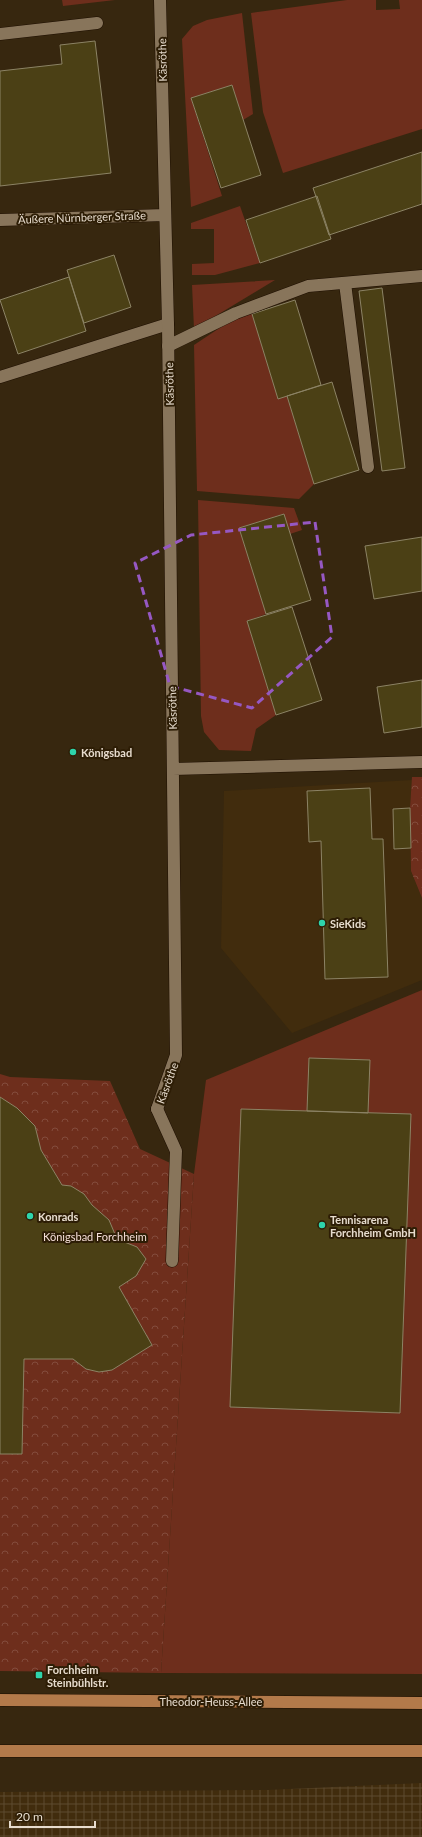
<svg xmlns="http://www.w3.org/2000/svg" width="422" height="1837" font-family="Lato,sans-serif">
  <defs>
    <pattern id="industrial-grid" width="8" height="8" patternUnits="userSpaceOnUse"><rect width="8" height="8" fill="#412c0d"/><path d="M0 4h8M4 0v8" fill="none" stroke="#5c4a2f"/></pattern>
    <pattern id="park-crowns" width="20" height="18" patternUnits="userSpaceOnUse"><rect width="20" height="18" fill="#6e2e1c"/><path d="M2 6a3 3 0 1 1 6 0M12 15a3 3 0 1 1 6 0" fill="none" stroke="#834c3c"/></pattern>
  </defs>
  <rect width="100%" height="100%" fill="#37270f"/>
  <path fill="#412c0d" d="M412,780l-2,28 1,63 11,27v82l-130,53 -71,-85 3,-157z"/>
  <path fill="url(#industrial-grid)" d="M422,1783v54h-422v-45l268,-2z"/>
  <path fill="#6e2e1c" d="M62,0h53l-52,6z
    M347,0h29v10l24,-1 -1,-9h23v129l-139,44 -20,-61 -12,-99z
    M242,13l11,101 -10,6 -11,-35 -41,13 31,98 -31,11 -9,-168 11,-13 14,-6z
    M240,206l20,57 -45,12h-23v-11l22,-1v-34h-23v-6z
    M275,280l-81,49 -2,-44z
    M252,314l26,84 9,-2 27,88 -15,15 -102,-8 -3,-146 45,-30z
    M198,500l96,8 8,22 -12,4 -7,-20 -44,14 27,86 -19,7 29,94 -20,14 -5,22 -32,-1 -15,-18 -3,-16z
    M422,990v684l-261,-1 33,-499 12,-94z"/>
  <path fill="url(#park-crowns)" d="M412,777h10v121l-11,-27 -1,-63z
    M0,1074l10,3 100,4 30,68 54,25 -33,499 -161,-2z"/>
  <path fill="#4b4015" stroke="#8c8365" d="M95,41l16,132 -111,13v-115l62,-7 -2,-19z
    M232,85l29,90 -40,13 -30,-90z
    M422,152v52l-93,31 -16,-47z
    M317,196l14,43 -71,24 -14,-43z
    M114,255l17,52 -47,16 -17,-53z
    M69,277l17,54 -68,23 -18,-54z
    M382,288l23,180 -23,3 -23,-180z
    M295,300l26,85 -43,14 -26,-85z
    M332,382l27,88 -45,14 -27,-88z
    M284,514l27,86 -45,14 -27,-86z
    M422,537v54l-48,8 -9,-53z
    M292,607l30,93 -46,15 -29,-94z
    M422,680v47l-38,6 -7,-46z
    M370,788l2,51h11l5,138 -63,2 -4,-138 -12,1 -2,-51z
    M410,808l1,40 -17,1 -1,-40z
    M309,1058l61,2 -2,53 -61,-2z
    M0,1097l17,11 18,18 6,24 21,35 9,1 13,8 8,11 17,15 8,19 20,8 9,12 -10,17 -17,11 33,58 -40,25 -13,2 -13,-3 -13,-10h-49l-2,95h-22z
    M241,1109l170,5 -11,299 -170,-6z"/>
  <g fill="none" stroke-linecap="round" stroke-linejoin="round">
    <g stroke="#1e0f00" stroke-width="13">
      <path id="lane" d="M0,34l97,-11
        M345,283l23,184
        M168,346l68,-33 72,-27 114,-10
        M0,377l168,-53
        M157,1109l19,42 -4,110"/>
    </g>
    <g stroke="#1e0f00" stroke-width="13">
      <path id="street" d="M0,220l165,-5
        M173,769l249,-7
        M157,1109l19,-54 -8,-731 -8,-324"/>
    </g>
    <g stroke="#1e0f00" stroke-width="13">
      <path id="primary" d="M0,1700l422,3
        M0,1751h422"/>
    </g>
    <use href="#lane" stroke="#88755b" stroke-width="12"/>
    <use href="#street" stroke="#88755b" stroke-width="12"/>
    <use href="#primary" stroke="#b37a4a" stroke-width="12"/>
  </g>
  <path fill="none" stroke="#9658c3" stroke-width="3" stroke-dasharray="8 5" stroke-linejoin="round" d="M315,522l17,115 -80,71 -82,-22 -35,-123 56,-28z"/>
  <g fill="#2ed4ab" stroke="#2d1d05" stroke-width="1.5">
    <circle cx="73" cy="752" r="4"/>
    <circle cx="322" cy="923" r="4"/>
    <circle cx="30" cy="1216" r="4"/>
    <circle cx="322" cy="1225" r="4"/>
    <rect x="35" y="1671" width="8" height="8" rx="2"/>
  </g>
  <g text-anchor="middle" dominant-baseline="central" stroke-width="4" stroke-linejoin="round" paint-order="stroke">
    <g font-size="11" fill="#e7dcce" stroke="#2d1d05">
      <text transform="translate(162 60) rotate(-91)">Käsröthe</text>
      <text transform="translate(82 217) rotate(-2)">Äußere Nürnberger Straße</text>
      <text transform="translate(169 384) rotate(-91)">Käsröthe</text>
      <text transform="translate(172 708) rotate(-91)">Käsröthe</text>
      <text transform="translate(167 1083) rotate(-70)">Käsröthe</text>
      <text x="211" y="1701">Theodor-Heuss-Allee</text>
    </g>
    <g font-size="11" font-weight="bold" fill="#e7dcce" stroke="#2d1d05" text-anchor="start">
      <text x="81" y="752">Königsbad</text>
      <text x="330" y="923">SieKids</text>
      <text x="38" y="1216">Konrads</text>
      <text x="330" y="1219">Tennisarena<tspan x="330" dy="13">Forchheim GmbH</tspan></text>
      <text x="47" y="1669">Forchheim<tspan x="47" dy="13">Steinbühlstr.</tspan></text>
    </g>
    <g font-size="11" fill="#f4ddd7" stroke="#2d1d05">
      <text x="95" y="1236">Königsbad Forchheim</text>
    </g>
  </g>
  <path d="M10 1821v6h85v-6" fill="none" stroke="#e7dcce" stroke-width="2"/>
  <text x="16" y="1821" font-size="12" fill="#e7dcce" stroke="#2d1d05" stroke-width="3" paint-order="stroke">20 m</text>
</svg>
